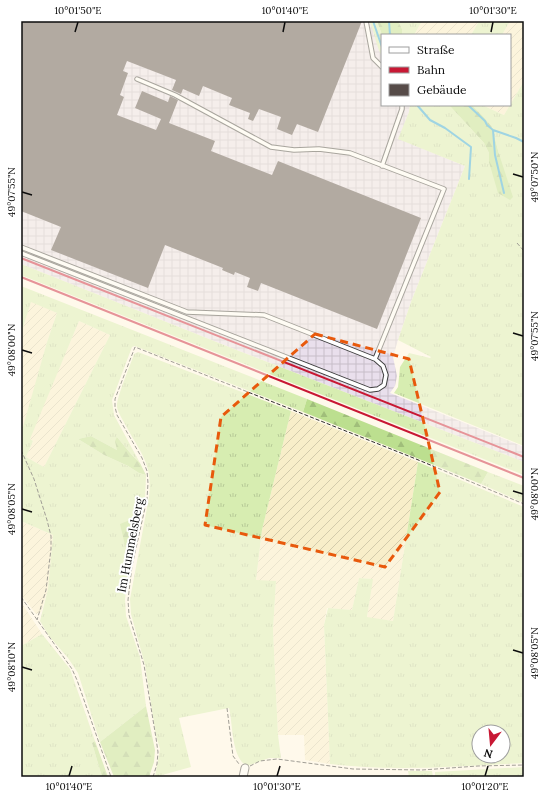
<svg xmlns="http://www.w3.org/2000/svg" width="545" height="798" font-family="Lora,serif">
  <defs>
    <pattern id="industrial-grid" width="8" height="8" patternUnits="userSpaceOnUse"><rect width="8" height="8" fill="#e9dfec"/><path d="M0 4h8M4 0v8" fill="none" stroke="#c7bec9"/></pattern>
    <pattern id="farmland-furrows" width="10" height="10" patternUnits="userSpaceOnUse"><rect width="10" height="10" fill="#f8eec9"/><path d="M-1 1l2-2M0 10L10 0M9 11l2-2" fill="none" stroke="#d3cbab"/></pattern>
    <pattern id="grass-tufts" width="24" height="20" patternUnits="userSpaceOnUse"><rect width="24" height="20" fill="#d7edb1"/><path d="M3 7l-1-3M5 7V3M7 7l1-3M15 17l-1-3M17 17v-4M19 17l1-3" fill="none" stroke="#b7ca97"/></pattern>
    <pattern id="forest-firs" width="22" height="20" patternUnits="userSpaceOnUse"><rect width="22" height="20" fill="#bcdf8f"/><path d="M5 1l3.5 6h-7zM16 11l3.5 6h-7z" fill="#a0be7a"/></pattern>
  </defs>
  <rect width="100%" height="100%" fill="#fff9eb"/>
  <path fill="url(#industrial-grid)" d="M21,21h348l5,9 3,13 5,13v49h28l-1,7 -10,27 66,27 -54,136 -13,38 -5,17 4,19 -2,10 -5,7 134,54v15l-285,-111 -218,-87z"/>
  <path fill="url(#farmland-furrows)" d="M422,21h57l-8,14h-57z
    M510,21h14v60l-20,34 -22,-10h28v-70h-8z
    M31,301l26,12 -10,29 -25,92 -1,-100z
    M79,321l31,14 -66,132 -18,-10 7,-16 -4,-2z
    M291,411l127,51 -25,159 -26,-3 5,-39 -13,-1 -7,32 -25,-2 -3,17 6,139 -25,-4 -1,-25h-26l-5,-105 3,-49h-20l6,-51z
    M21,521l32,14 -5,54 -7,23 -5,2 -15,-19z
    M21,602l21,32 -21,12z"/>
  <path fill="url(#grass-tufts)" fill-rule="evenodd" d="M369,21h8l5,14v21c-6,-9 -7,-24 -13,-35z
    M398,21h24l-8,14h-12v-6z
    M479,21h31l-8,14h-31z
    M524,81v365l-130,-53 4,-6 2,-20 9,-14 21,5 1,-1 -33,-17 13,-38 54,-136 -67,-27 11,-27 1,-7h39l35,38 5,10v9l10,-8 -7,-27 -9,-11 -11,-11h10l22,10z
    M21,264l218,87 285,111v13l-503,-200z
    M21,286l286,113 -4,13 -168,-66 -3,1 -20,53 2,15 26,48 -9,-9 -14,-17v13l-26,-14 -13,3 26,16 24,11 11,7 7,2 -1,25 -6,21 -9,-1 -5,25 8,2 -8,52 1,17 14,41 6,49 -46,36 -22,-69 -10,-15 -19,-22 -9,-15 8,-32 5,-54 -32,-14v-87l26,-92 10,-29 -26,-11 -10,32zM79,321l31,14 -66,132 -18,-10 7,-16 -3,-2z
    M138,352l153,59 -29,119 -6,50 20,1 -3,49 5,105 3,23h-12l-22,8c-16,-8 -14,-43 -18,-58l-50,10 12,49 -36,10 5,-28 -4,-13 -11,-71 -14,-51 -1,-15 19,-102c4,-33 -8,-43 -23,-71 -3,-6 -8,-13 -9,-19 -1,-9 14,-43 17,-53z
    M418,462l106,45v256c-65,3 -130,9 -194,1l-6,-139 4,-17 24,2 7,-32 14,1 -6,38 26,4zM479,732h24v24h-24z
    M488,472l36,14v17l-43,-19z
    M42,634l28,35 25,72 -3,2 10,34h-81v-131z
    M524,767v10h-89v-5z
    M408,771h24l1,6h-24z"/>
  <path fill="url(#forest-firs)" d="M377,21h21l4,8v6h-20z
    M449,105h23l11,11 9,11 7,27 14,43 -3,3 -12,-7 -9,-31v-9l-5,-10z
    M307,399l181,73 -7,12 -178,-72z
    M91,436l26,14 -2,-9 2,-4 14,17 9,9 6,12 -7,-2 -11,-7 -24,-11 -26,-16z
    M130,520l9,1 -6,26 -8,-2 -5,-21z
    M146,706l9,44 -1,12 -5,15h-35l-14,-35z
    M95,741l13,36h-6l-10,-34z"/>
  <g fill="none" stroke-linecap="round" stroke-linejoin="round">
    <path stroke="#2ba7d9" stroke-width="2" d="M373,21l9,26
      M389,21l1,14
      M417,105l13,15 15,8 26,19 -2,32
      M468,105l17,16 2,4 6,5 23,8 8,4
      M493,130l2,25 9,38"/>
  </g>
  <path fill="#564b48" d="M21,21h341l-44,111 -21,-8 -5,11 -15,-6 4,-12 -22,-8 -6,12 -5,-2 2,-6 -21,-8 3,-7 -29,-12 -4,10 -16,-7 -2,5 -9,-4 4,-10 -49,-19 -4,10 5,2 -8,22 4,2 -7,18 39,15 5,-11 -26,-11 7,-17 26,11 2,-6 8,4 -9,23 46,18 -4,10 61,24 6,-14 143,57 -44,111 -116,-46 -3,8 -11,-4 3,-9 -15,-6 -1,3 -12,-5 1,-2 -58,-23 -17,43 -97,-38 10,-23 -40,-16z"/>
  <g fill="none" stroke-linecap="round" stroke-linejoin="round">
    <g stroke="#3f3f3f" stroke-width="5.5">
      <path id="lane" d="M366,21l7,37 9,9
        M382,166l20,-57v-4
        M21,247l166,65 77,3 111,44 69,-170 -94,-36 -31,-4 -25,1 -23,-3 -96,-52 -38,-16
        M21,253l349,137 8,-1 6,-4 2,-10 -3,-9 -8,-7"/>
    </g>
    <g stroke="#3f3f3f" stroke-width="9">
      <path id="street" d="M243,777l2,-9"/>
    </g>
    <path stroke="#2e2e2e" stroke-width="1" stroke-dasharray="4 2" stroke-linecap="butt" d="M517,243l7,8
      M21,450l13,29 13,41 4,16v13l-5,41 -9,30
      M21,597l51,72 5,11 34,97
      M227,708l6,48 6,8
      M250,766l10,-5 17,-2 76,10 69,1 56,-4 46,-1
      M153,777l4,-13 1,-12 -2,-14 -12,-73 -15,-50 -1,-15 4,-34 15,-67 1,-16 -1,-12 -5,-13 -25,-43 -2,-8v-8l20,-52 281,112 108,45"/>
    <use href="#lane" stroke="#fff" stroke-width="3.5"/>
    <use href="#street" stroke="#fff" stroke-width="7"/>
    <path stroke="#c81834" stroke-width="2" d="M21,258l503,199
      M21,277l503,201"/>
  </g>
  <path d="M0 0H545V798H0ZM315,334l94,25 31,133 -55,75 -180,-42 16,-108z" fill="#fff9eb" fill-opacity=".55" fill-rule="evenodd"/>
  <path fill="none" stroke="#e8590c" stroke-width="3" stroke-dasharray="8 5" stroke-linejoin="round" d="M315,334l94,25 31,133 -55,75 -180,-42 16,-108z"/>
  <path fill="none" stroke="#0c0c0c" stroke-width="1.5" d="M75,32l3,-10M283,32l2,-10M491,32l2,-10M513,174l10,3M22,192l10,3M513,333l10,3M22,350l10,3M513,491l10,3M22,509l10,3M513,650l10,3M22,667l10,3M69,776l3,-10M277,776l3,-10M485,776l3,-10"/>
  <g text-anchor="middle" dominant-baseline="central" stroke-width="4" stroke-linejoin="round" paint-order="stroke">
    <g font-size="12" fill="#0c0c0c" stroke="#fff">
      <text transform="translate(130 545) rotate(-79)">Im Hummelsberg</text>
    </g>
  </g>
  <rect width="545" height="798" fill="none" stroke="#ffffff" stroke-width="44"/>
  <rect x="381" y="34" width="130" height="72" fill="#ffffff" stroke="#9e9e9e"/>
  <rect x="389" y="47" width="20" height="6" fill="#ffffff" stroke="#9e9e9e"/>
  <text x="417" y="54" font-size="12" fill="#0c0c0c">Straße</text>
  <rect x="389" y="67" width="20" height="6" fill="#c81834" stroke="#9e9e9e"/>
  <text x="417" y="74" font-size="12" fill="#0c0c0c">Bahn</text>
  <rect x="389" y="84" width="20" height="12" fill="#564b48" stroke="#9e9e9e"/>
  <text x="417" y="94" font-size="12" fill="#0c0c0c">Gebäude</text>
  <g transform="translate(491 744) rotate(196)"><circle r="19" fill="#ffffff" stroke="#9e9e9e"/>
  <path d="M0-3L7 15L0 10L-7 15Z" fill="#c81834"/>
  <text y="-6" font-size="11" font-weight="bold" text-anchor="middle" fill="#0c0c0c">N</text>
  </g>
  <rect x="22" y="22" width="501" height="754" fill="none" stroke="#0c0c0c" stroke-width="1.5"/>
  <g font-size="10" text-anchor="middle" fill="#0c0c0c">
    <text x="78" y="14">10°01'50"E</text>
    <text x="285" y="14">10°01'40"E</text>
    <text x="493" y="14">10°01'30"E</text>
    <text transform="translate(534 177) rotate(-90)" y="4">49°07'50"N</text>
    <text transform="translate(11 192) rotate(-90)" y="4">49°07'55"N</text>
    <text transform="translate(534 336) rotate(-90)" y="4">49°07'55"N</text>
    <text transform="translate(11 350) rotate(-90)" y="4">49°08'00"N</text>
    <text transform="translate(534 494) rotate(-90)" y="4">49°08'00"N</text>
    <text transform="translate(11 509) rotate(-90)" y="4">49°08'05"N</text>
    <text transform="translate(534 653) rotate(-90)" y="4">49°08'05"N</text>
    <text transform="translate(11 667) rotate(-90)" y="4">49°08'10"N</text>
    <text x="69" y="790">10°01'40"E</text>
    <text x="277" y="790">10°01'30"E</text>
    <text x="485" y="790">10°01'20"E</text>
  </g>
</svg>
